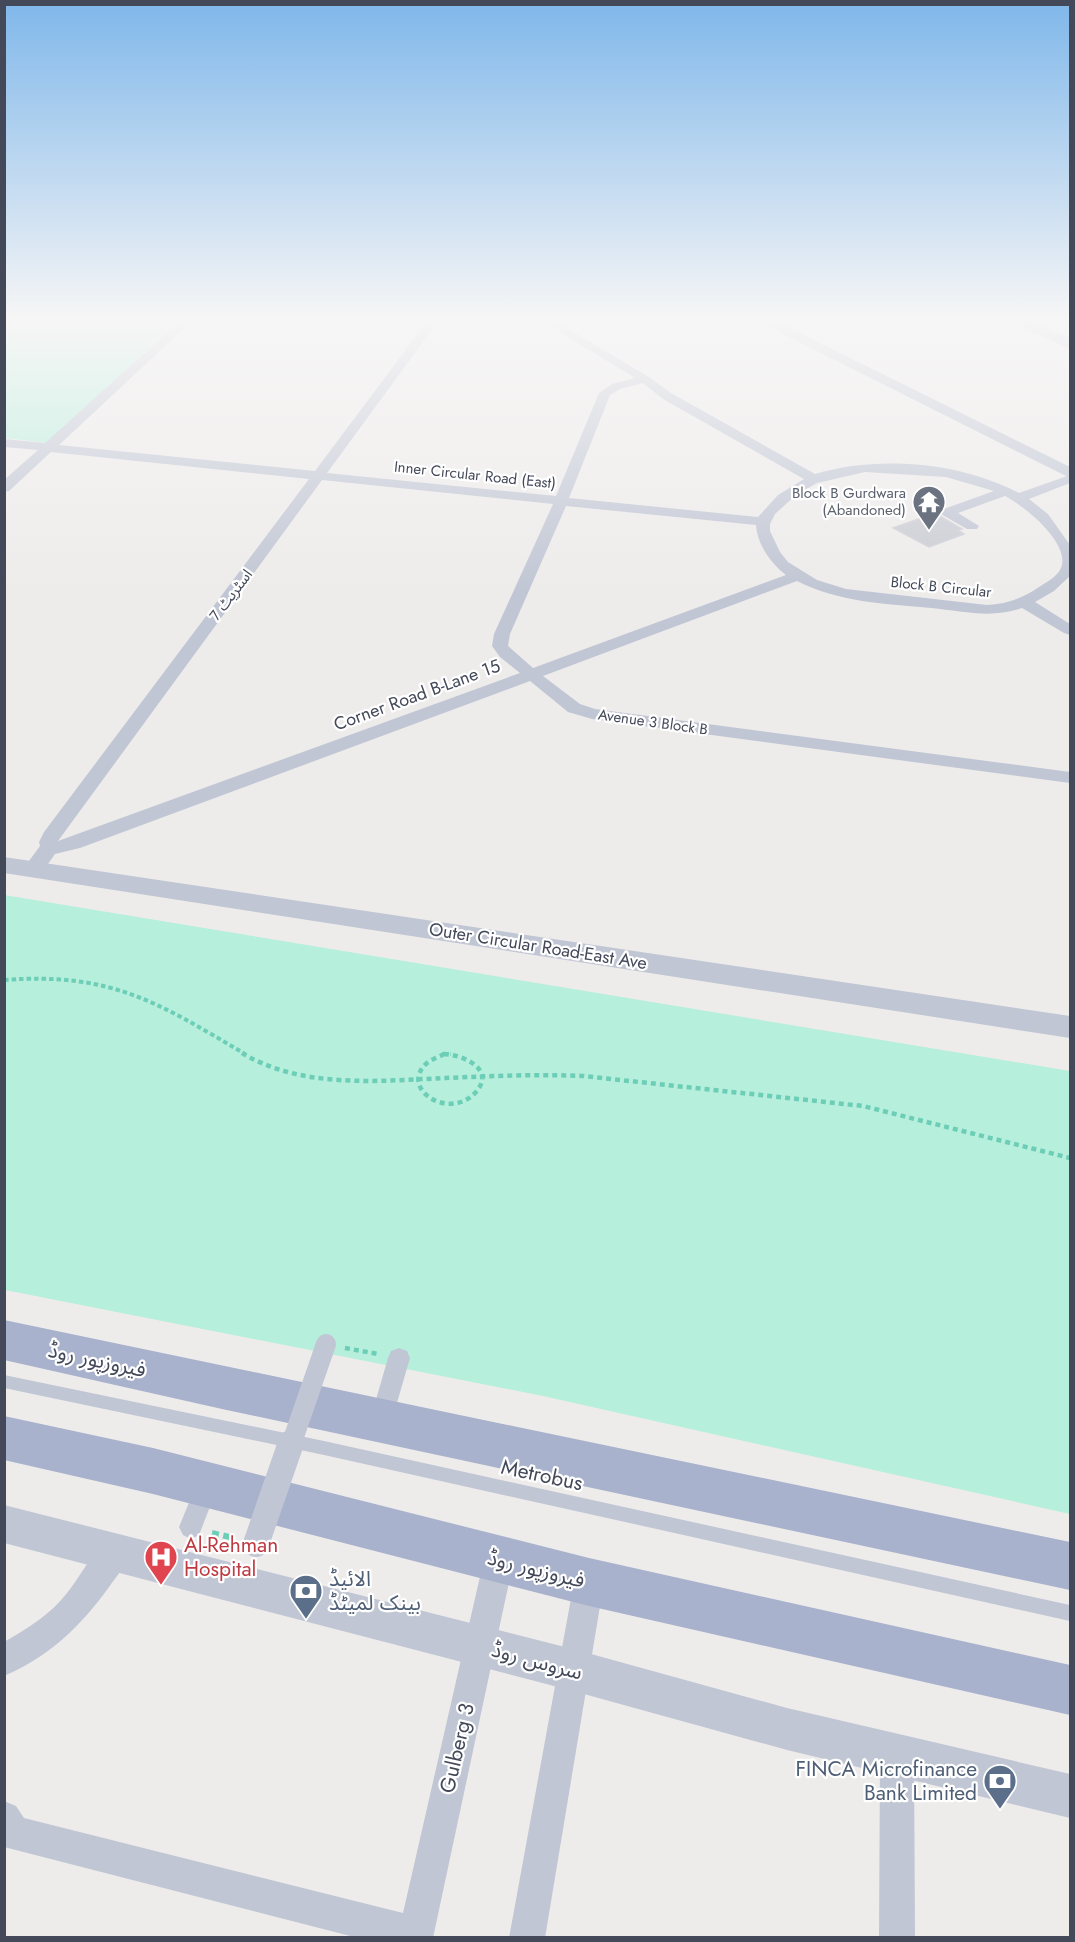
<svg xmlns="http://www.w3.org/2000/svg" width="1075" height="1942" font-family="Jost,'Noto Sans Arabic',sans-serif">
<rect width="100%" height="100%" fill="#eeeceb"/>
<path fill="#b6efdb" d="M5,320H179L48,443L5,438Z
M4,895L1070,1071V1514L543,1396L5,1290Z"/>
<path fill="#caccd4" stroke="#cfcfd7" stroke-width="1.5" d="M930,515L936,518L940,516L962,529L958,530L964,534L929,547L893,528Z"/>
<g fill="none" stroke-linecap="round" stroke-linejoin="round">
<path stroke="#6dceb7" stroke-width="4" stroke-dasharray="4.5 3" stroke-linecap="butt" d="M4,980C111,972 157,1002 245,1054
M443,1054H451"/>
<path stroke="#6dceb7" stroke-width="4.5" stroke-dasharray="5 4" stroke-linecap="butt" d="M242,1053C302,1089 378,1081 445,1078C491,1076 537,1074 583,1076L863,1106L1070,1158
M444,1054C463,1055 496,1069 476,1092C449,1122 398,1088 427,1063C432,1059 439,1057 444,1054Z
M345,1348L378,1354"/>
<path stroke="#6dceb7" stroke-width="6" stroke-dasharray="7 4.5" stroke-linecap="butt" d="M212,1533L234,1538"/>
<path fill="#c1c6d4" fill-rule="evenodd" d="M4,1375L324,1441L1070,1605V1621L324,1455L4,1388Z"/>
<path fill="#c1c6d4" fill-rule="evenodd" d="M399,1348L407,1351L410,1358L392,1420L389,1428L381,1431L373,1428L370,1420L388,1358L391,1351Z
M207,1475L215,1478L218,1486L199,1535L191,1539L183,1535L179,1527L199,1478Z"/>
<path fill="#c1c6d4" fill-rule="evenodd" d="M181,320H193L59,445L315,471L428,320H439L327,473L556,496L599,393L612,384L635,378L540,320H553L649,377L671,393L815,474C879,455 960,462 1019,493L1070,475V483L1029,499L1048,514L1070,545V576L1054,591L1035,602L1070,624V635L1064,633L1022,608C992,619 962,611 931,608C886,604 838,602 797,581L543,676L580,704L595,709L1070,772V783L592,719L568,712L530,681L80,848L55,854C47,865 41,878 26,874L23,869L40,846L39,842L44,832L309,479L51,452L9,491L4,492V480L38,450L4,447V439L45,443ZM643,383L663,399L804,479L778,495L758,517L569,498L610,395L620,389ZM865,472L946,477L994,491L941,510L939,513L967,529H977L979,526L958,513L1005,496C1024,506 1067,540 1062,565C1060,575 1047,582 1039,587C1023,598 1007,604 987,605L846,589L817,580L788,562L780,552L770,531V524L775,514L796,495L817,483ZM322,480L553,504L494,634L492,646L500,657L520,673L58,841ZM566,506L756,525C757,544 771,564 786,575L533,668L508,646L510,634Z
M116,1537L127,1541L131,1552C126,1565 117,1576 109,1587C81,1626 49,1657 4,1676V1642C27,1629 51,1614 67,1593C82,1575 94,1546 116,1537Z
M499,1544L510,1548L514,1559L433,1938H358L4,1847V1801L16,1806L24,1818L403,1913L484,1559L488,1548Z
M589,1567L600,1571L604,1582L545,1938H509L574,1582L578,1571Z
M897,1738L909,1743L914,1755L915,1938H879L880,1755L885,1743Z"/>
<path fill="#c1c6d4" fill-rule="evenodd" d="M755,320H774L1070,467V478Z
M4,857L1070,1016V1038L4,873Z
M4,1505L573,1649L787,1708L1070,1774V1818L787,1750L573,1691L4,1543Z"/>
<path fill="#bcc2d6" fill-rule="evenodd" d="M1007,320H1028L1070,338V349Z"/>
<path fill="#a9b2cc" fill-rule="evenodd" d="M4,1320L1070,1542V1590L222,1409L4,1360Z
M4,1416L153,1448L589,1558L1070,1665V1715L589,1606L153,1494L4,1460Z"/>
<path stroke="#c1c6d4" stroke-width="20" d="M291,1445L326,1344"/>
<path stroke="#c1c6d4" stroke-width="26" d="M256,1544L291,1443"/>
</g>
<linearGradient id="sky" x2="0" y2="1"><stop stop-color="#7fb7ea"/><stop offset="0.54" stop-color="#f7f6f6"/><stop offset="1" stop-color="#f7f6f6" stop-opacity="0"/></linearGradient>
<rect width="1075" height="592" fill="url(#sky)"/>
<defs>
<g id="temple-pin" transform="scale(1.725)"><path d="M0 17L-7.5 6A9.5 9.5 0 1 1 7.5 6Z" fill="#6b7280" stroke="#fff"/><path d="M0-6L5-2H3V0L6.5 2.5H4V6H1.5V3h-3V6H-4V2.5H-6.5L-3 0V-2H-5Z" fill="#fff"/></g>
<g id="hospital-pin" transform="scale(1.725)"><path d="M0 17L-7.5 6A9.5 9.5 0 1 1 7.5 6Z" fill="#e0444e" stroke="#fff"/><path d="M-5-5h3v3.5h4V-5h3V5h-3V1.5h-4V5h-3Z" fill="#fff"/></g>
<g id="bank-pin" transform="scale(1.725)"><path d="M0 17L-7.5 6A9.5 9.5 0 1 1 7.5 6Z" fill="#5c6f8a" stroke="#fff"/><path d="M-6-4H6V4H-6ZM0-2.3a2.3 2.3 0 1 0 0 4.6a2.3 2.3 0 1 0 0-4.6Z" fill="#fff"/></g>
</defs>
<g fill-rule="evenodd">
<use href="#temple-pin" x="929" y="502"/>
<use href="#hospital-pin" x="161" y="1557"/>
<use href="#bank-pin" x="306" y="1591"/>
<use href="#bank-pin" x="1000" y="1781"/>
</g>
<g text-anchor="middle" stroke-width="4.5" stroke-linejoin="round" paint-order="stroke">
<g font-size="15" fill="#434959" stroke="#fff">
<text transform="translate(475 475) rotate(6)" y="5">Inner Circular Road (East)</text>
<text transform="translate(941 587) rotate(6)" y="5">Block B Circular</text>
<text transform="translate(231 595) rotate(-53)" y="5">اسٹریٹ 7</text>
<text transform="translate(653 722) rotate(8)" y="5">Avenue 3 Block B</text>
</g>
<g font-size="15" fill="#5b616d" stroke="#fff" text-anchor="end">
<text x="906" y="498">Block B Gurdwara<tspan x="906" dy="17">(Abandoned)</tspan></text>
</g>
<g font-size="18" fill="#434959" stroke="#fff">
<text transform="translate(417 695) rotate(-20)" y="6">Corner Road B-Lane 15</text>
<text transform="translate(538 946) rotate(9)" y="6">Outer Circular Road-East Ave</text>
</g>
<g font-size="21" fill="#434959" stroke="#fff">
<text transform="translate(97 1360) rotate(12)" y="7">فیروزپور روڈ</text>
<text transform="translate(542 1475) rotate(12)" y="7">Metrobus</text>
<text transform="translate(536 1569) rotate(14)" y="7">فیروزپور روڈ</text>
<text transform="translate(537 1661) rotate(15)" y="7">سروس روڈ</text>
<text transform="translate(457 1748) rotate(-77)" y="7">Gulberg 3</text>
</g>
<g font-size="21" fill="#be3a42" stroke="#fff" text-anchor="start">
<text x="184" y="1552">Al-Rehman<tspan x="184" dy="24">Hospital</tspan></text>
</g>
<g font-size="21" fill="#4e5e75" stroke="#fff" text-anchor="start">
<text x="329" y="1586">الائیڈ<tspan x="329" dy="24">بینک لمیٹڈ</tspan></text>
<text x="977" y="1776" text-anchor="end">FINCA Microfinance<tspan x="977" dy="24">Bank Limited</tspan></text>
</g>
</g>
<rect width="1075" height="1942" fill="none" stroke="#434959" stroke-width="12"/>
</svg>
